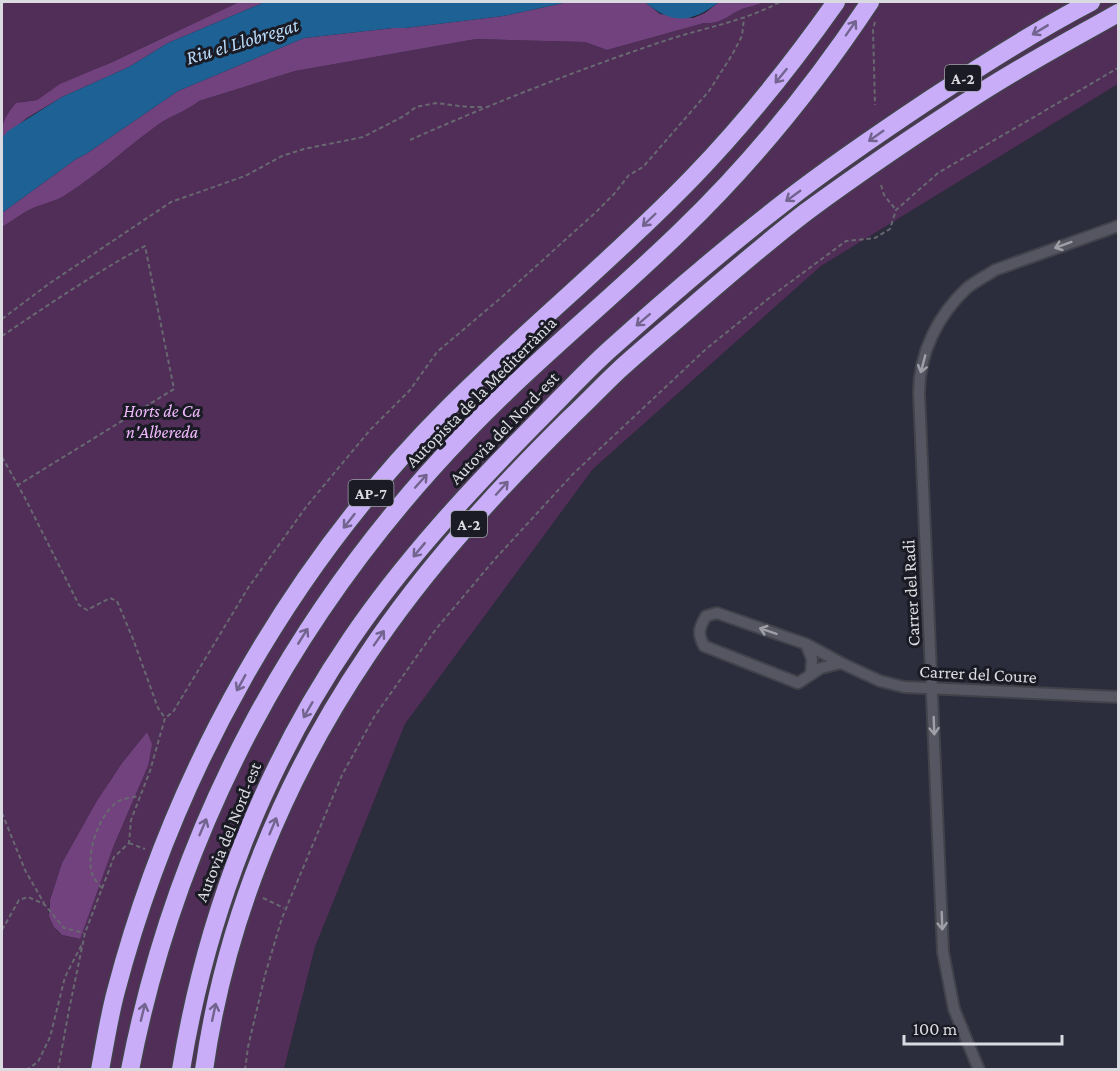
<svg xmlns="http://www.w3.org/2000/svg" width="1120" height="1071" font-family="'Crimson Pro',serif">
<rect width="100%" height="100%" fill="#24242e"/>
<path fill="#2c2d3c" d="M1118,84V1069L284,1070L315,947L405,724L593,469L821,266Z"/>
<path fill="#502e58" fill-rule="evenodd" d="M2,2H239L50,91L37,100L21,102L9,112L2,126Z
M764,2H1118V84L821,266L593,469L405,724L315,947L284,1069L2,1070V227C12,221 22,213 33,208C45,203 57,201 67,194C100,173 128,146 159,124C172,115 187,111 199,101L295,71L476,39L585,42L607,50L704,23C724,24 728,14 745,8C752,6 757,5 764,2ZM147,732L148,766L114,845L79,939L62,935L57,931L54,926L48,911L50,900L62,863L110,781L122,763Z"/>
<path fill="#71427d" d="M239,2H265L168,43L129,67L62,97L27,118L2,138C1,123 6,115 16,103L37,100L60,84L110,63Z
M568,2H645L660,14L693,18L705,13L719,2H764C757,5 752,6 745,8C728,14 724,24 704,23L607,50L585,42L476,39L295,71L199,101C187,111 172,115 159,124C128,146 100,173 67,194C57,201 45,203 33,208C22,213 12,221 2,227V213L76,159L86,154L178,91L304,38L393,28H405L503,16Z
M147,732L152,744L148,766L114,845L80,939L62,935L54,927L49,916L50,900L62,863L97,801L122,763Z"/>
<path fill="#1d6195" d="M265,2H568L503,16L405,28H393L304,38L178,91L86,154L76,159L2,213V138L8,131L62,97L129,67L168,43Z
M645,2H719C692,23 672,25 645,2Z"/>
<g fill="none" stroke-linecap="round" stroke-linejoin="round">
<g stroke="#42424b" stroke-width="14">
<path id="street" d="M806,644L812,659L811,674
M841,663L821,668L798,683L704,646C697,632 699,629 706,616L717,613L806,644L841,663L880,681L904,687L1118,697
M979,1070L954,1009L943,952L919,393C919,353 938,315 967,288C976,281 986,276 995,270L1118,226"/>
</g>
<g stroke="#42424b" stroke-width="21">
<path id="highway" d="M100,1070C105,1044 109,1017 116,991C173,774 288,568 447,409C527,329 615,258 693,177C746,122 793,63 836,2
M130,1070C177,827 295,609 466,432C534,361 610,300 680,232C752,163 815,85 870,2
M181,1070C206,916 263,768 351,639C404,561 470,490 536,423C560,399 583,374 608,351C666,299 725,248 786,201C832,165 881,132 929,100C982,65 1035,31 1091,2
M204,1070C225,921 284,778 368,654C426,567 497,490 571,417C587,402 602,386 618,371C643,348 669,327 694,305C731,273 768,241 806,212C863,170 921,131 980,93C1025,64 1072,39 1118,13"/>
</g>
<path stroke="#686871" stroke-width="2" stroke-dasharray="4.5 3" stroke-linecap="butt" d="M2,3L4,2
M875,22L873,29L875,105
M410,140C493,103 580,69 667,40C707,27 742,22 780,2
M881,185L884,195L896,210
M2,319L50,283L171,202L245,176L282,156L304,149L363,137L404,116L416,107L436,103L468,107H484
M2,336C48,305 95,273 145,246L174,389L18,485
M2,457L25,498L79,605L87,610L110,598L117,601L133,639L158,708L165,718
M2,813L25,870L44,903
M129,843L145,849
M102,888C99,885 95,880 93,876C84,856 100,809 121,800C127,798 134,797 140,796
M263,898L284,908
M2,930L19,900L28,897L44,904L64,928L84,933
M26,1070L38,1062L50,1037L65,977L82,944
M58,1070L69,1010L85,933L114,857L129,843L131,820L150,771L165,718L173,712L248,588L306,507L370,430L410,390L437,352L503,296L595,213L614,194L629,175L643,167L709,91L732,55L742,36L744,18
M245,1070L248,1047L265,975L282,918L342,775L374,717L436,629L495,559L573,474L706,349L773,295L846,241L875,238L890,229L896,210L938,173L1118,68"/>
<use href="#street" stroke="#555661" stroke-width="10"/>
<use href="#highway" stroke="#c9adf8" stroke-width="18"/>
</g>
<defs><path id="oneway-shaft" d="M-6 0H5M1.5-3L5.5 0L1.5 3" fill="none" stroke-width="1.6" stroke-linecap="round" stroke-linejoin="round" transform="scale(1.5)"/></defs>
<g stroke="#72648e">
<use href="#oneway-shaft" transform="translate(851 28) rotate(-55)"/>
<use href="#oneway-shaft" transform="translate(1040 30) rotate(149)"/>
<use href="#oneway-shaft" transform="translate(781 76) rotate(129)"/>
<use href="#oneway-shaft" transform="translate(876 136) rotate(145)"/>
<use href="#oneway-shaft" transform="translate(793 196) rotate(144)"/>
<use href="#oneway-shaft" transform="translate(649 220) rotate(136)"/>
<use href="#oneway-shaft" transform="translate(643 320) rotate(139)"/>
<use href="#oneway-shaft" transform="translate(421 481) rotate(-48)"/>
<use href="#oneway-shaft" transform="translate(502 488) rotate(-48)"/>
<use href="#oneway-shaft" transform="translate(349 521) rotate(128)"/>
<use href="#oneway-shaft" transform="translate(419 550) rotate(130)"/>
<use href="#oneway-shaft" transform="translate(303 636) rotate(-58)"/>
<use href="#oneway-shaft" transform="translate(379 638) rotate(-55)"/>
<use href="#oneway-shaft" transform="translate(241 683) rotate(119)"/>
<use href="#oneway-shaft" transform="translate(308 710) rotate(120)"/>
<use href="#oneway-shaft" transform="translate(273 826) rotate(-67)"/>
<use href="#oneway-shaft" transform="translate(203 827) rotate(-67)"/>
<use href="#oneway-shaft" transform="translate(143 1012) rotate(-76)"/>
<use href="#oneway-shaft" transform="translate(214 1012) rotate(-78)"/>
</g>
<g stroke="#9e9fa7">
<use href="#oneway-shaft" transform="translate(1063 245) rotate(160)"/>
<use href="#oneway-shaft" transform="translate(923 364) rotate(105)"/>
<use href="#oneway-shaft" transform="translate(768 631) rotate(-161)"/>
<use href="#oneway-shaft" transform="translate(934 726) rotate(88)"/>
<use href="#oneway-shaft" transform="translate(942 921) rotate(88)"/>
</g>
<g text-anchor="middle" stroke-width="6" stroke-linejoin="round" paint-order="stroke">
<g fill="#1a1b24" stroke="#a0a1a8" stroke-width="1.5">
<rect x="945" y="65" width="36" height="26" rx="4.5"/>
<rect x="348.5" y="480" width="45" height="26" rx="4.5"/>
<rect x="451" y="511" width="36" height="26" rx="4.5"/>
</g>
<g font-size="16" font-weight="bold" fill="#dadae1">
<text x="963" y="84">A-2</text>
<text x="371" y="499">AP-7</text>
<text x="469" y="530">A-2</text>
</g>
<g font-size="18" fill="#dadae1" stroke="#1a1b24">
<text transform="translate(481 392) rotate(-45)" y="6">Autopista de la Mediterrània</text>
<text transform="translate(504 428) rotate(-46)" y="6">Autovia del Nord-est</text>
<text transform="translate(911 593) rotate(-93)" y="6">Carrer del Radi</text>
<text transform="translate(978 674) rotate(3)" y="6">Carrer del Coure</text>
<text transform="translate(228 832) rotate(-68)" y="6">Autovia del Nord-est</text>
</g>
<g font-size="18" font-style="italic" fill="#f0b9fd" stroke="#1a1b24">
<text x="162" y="417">Horts de Ca<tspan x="162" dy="21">n'Albereda</tspan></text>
</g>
<g font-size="20" font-style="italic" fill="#b9daf8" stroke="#1a1b24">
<text transform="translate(242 41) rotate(-17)" y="7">Riu el Llobregat</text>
</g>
</g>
<rect width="1120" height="1071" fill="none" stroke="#dadae1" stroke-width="6"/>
<path d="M904 1035v9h158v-9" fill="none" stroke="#dadae1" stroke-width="3"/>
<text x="913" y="1035" font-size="18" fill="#dadae1" stroke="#1a1b24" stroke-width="4.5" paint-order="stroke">100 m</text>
</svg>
